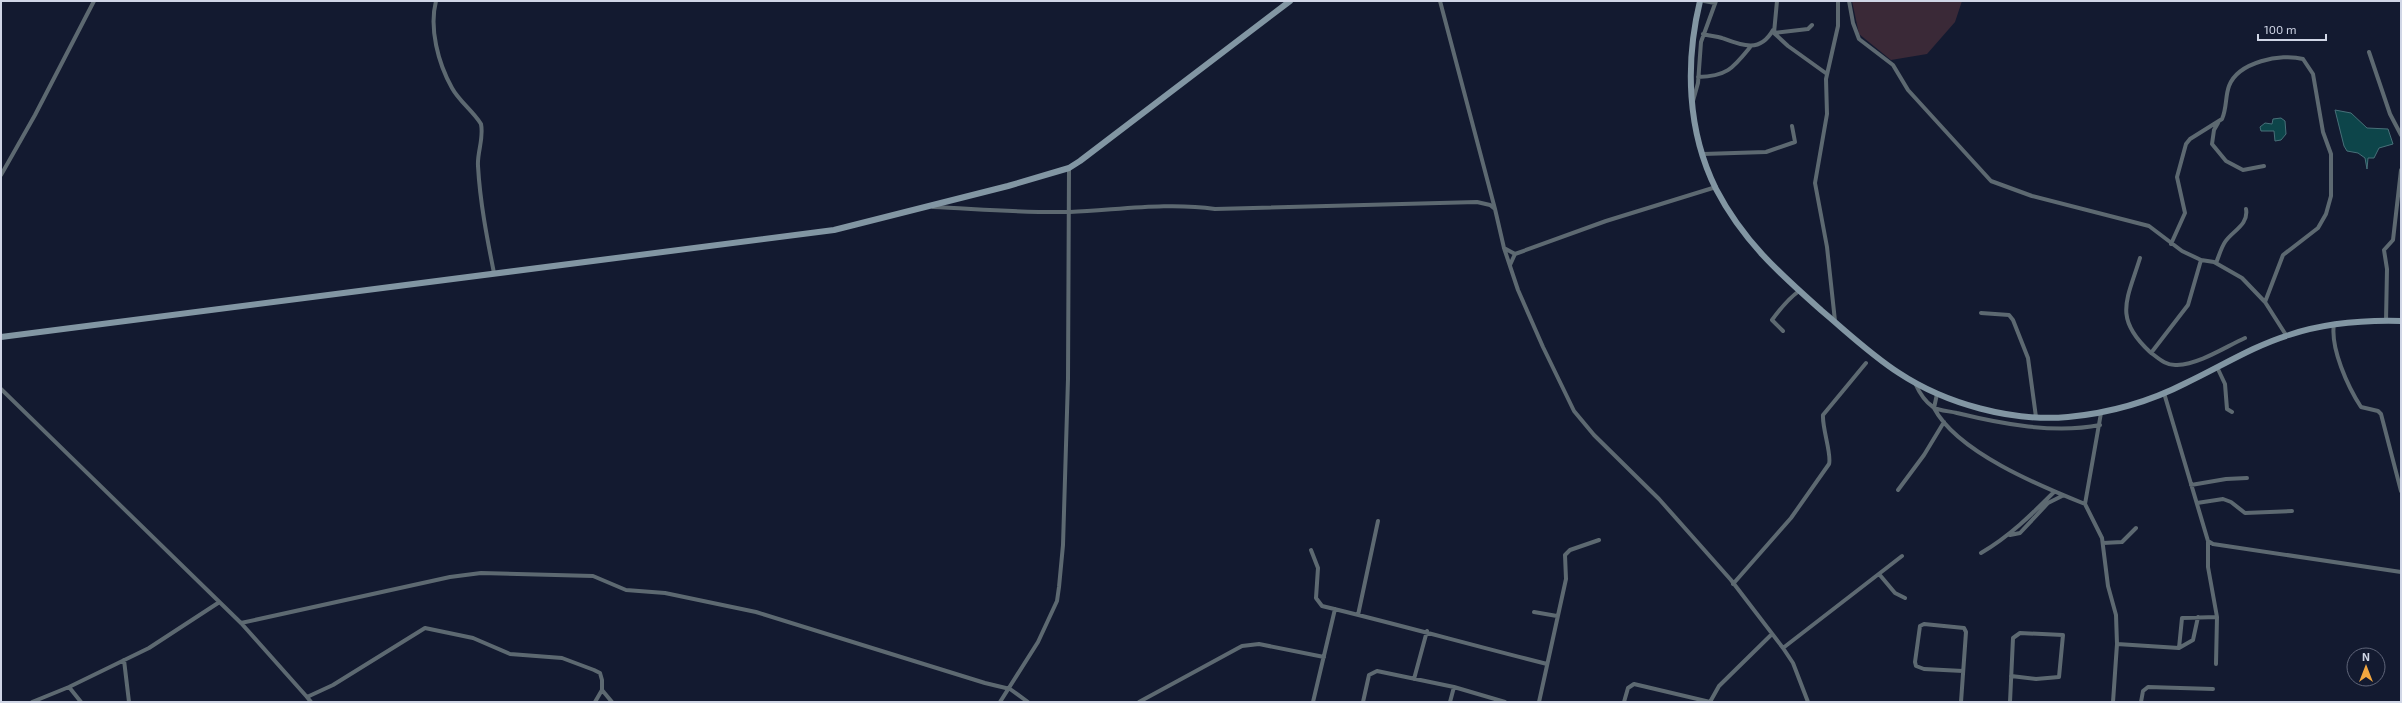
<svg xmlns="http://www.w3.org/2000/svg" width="2402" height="703" font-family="'Exo 2',sans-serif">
<rect width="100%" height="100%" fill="#131a30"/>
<path fill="#3a2937" d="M1852,1H1962L1955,22L1927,54L1891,60L1859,34Z"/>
<path fill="#0d454a" stroke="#487079" d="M2335,110L2351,113L2367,128L2388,129L2393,144L2379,148L2374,158H2368L2367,169L2365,158L2358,153L2347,151L2344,146Z
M2281,118L2285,121L2286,134L2281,140L2275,141L2274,131H2261L2260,127L2265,123L2272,124L2273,119Z"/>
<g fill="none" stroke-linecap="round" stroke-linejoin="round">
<path stroke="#5d6971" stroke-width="4" d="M436,1C429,28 438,63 452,88C459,101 473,111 481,124C484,139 477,152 478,166C480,202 487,238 494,273
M1440,1L1495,209
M1704,1L1715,3
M1777,1L1774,33L1788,46L1827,74
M1849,1L1853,23L1859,39L1893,65L1908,90L1991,181L2032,196L2149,226L2182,251L2201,260L2214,262L2242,278L2265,302L2286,335
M1774,33L1808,29L1812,25
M1703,34C1709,36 1716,36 1722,38C1743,46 1760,53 1773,30
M2369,52L2390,114L2401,135
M1698,77C1728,76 1733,68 1751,46
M1693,101L1698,83L1701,42L1716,1
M2218,123L2214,130L2212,144L2226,161L2243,170L2264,166
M1703,154L1766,152L1795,142L1792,126
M1,175L35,115L94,1
M933,207C978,209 1024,213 1070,212C1118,210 1168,202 1215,209L1477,202L1490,205L1495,209L1504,248L1518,290L1543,347L1574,411L1594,435L1659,499L1731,580L1783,648L1793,663L1808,702
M2171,244L2185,213L2177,177L2186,144L2190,139L2222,119C2227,108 2225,97 2229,86C2238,62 2281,53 2303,59L2313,74L2323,132L2331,154V196L2326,214L2318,228L2283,255L2265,302
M1504,248L1515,254
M2140,258C2127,300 2113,318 2150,352C2158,358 2166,366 2177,365C2200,364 2225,347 2245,338
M2216,263C2219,256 2221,248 2225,242C2232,231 2249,225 2246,209
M1510,265L1515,254L1606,221L1716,187
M1981,313L2009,315L2013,320L2028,358L2036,417
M1835,321L1827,247L1815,183L1827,114L1826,79L1838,26V1
M2386,321L2387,269L2384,250L2393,240L2401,170
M2334,324C2330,348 2348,387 2361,407L2378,411L2381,414L2401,491
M1783,331L1772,320C1780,309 1788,299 1799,291
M2151,353L2188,305L2201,260
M2217,367L2225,384L2227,409L2232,412
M1915,383C1919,392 1924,401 1933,407C1939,411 1950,411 1957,413C2002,424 2054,434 2100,425
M1,389L241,623L307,697
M2164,393L2208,541V567L2217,617L2216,664
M1937,394L1934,408C1957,452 2040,486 2085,504
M2101,413L2085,504L2102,538L2108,586L2116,615L2117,644L2113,702
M2191,485L2226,479L2247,478
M1898,490L1924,455L1944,422
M2197,503L2223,499L2231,502L2245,513L2292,511
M2010,535L2020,533L2048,503L2062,496
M2208,541L2213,544L2401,572
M2103,543L2122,542L2136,528
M1311,550L1318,568L1316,598L1322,606C1397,624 1471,645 1547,664
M1981,553C2010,536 2031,515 2054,492
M1879,574L1895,593L1905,598
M1733,584L1791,518L1829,464C1832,455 1822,428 1823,415L1866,363
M1534,612L1557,616
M1358,615L1378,521
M241,623L450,577L481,573L593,576L626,590L665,593L756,612L985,683L1010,689L1028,702
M2117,644L2179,648L2193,640L2198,617
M1783,648L1902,556
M2179,648L2182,618L2217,617
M124,660L129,702
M1414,679L1427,631
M69,687L81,702
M602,690L612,702
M32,702L69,687L149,648L218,603
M311,702L307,697L333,685L425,628L473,638L510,654L562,658L594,670L600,673L602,680V690L595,702
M1000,702L1038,642L1057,601L1059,587L1063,545L1068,379L1069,168
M1139,702L1242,646L1259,644L1324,657
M1313,702L1335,609
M1363,702L1369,675L1377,671L1454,687L1505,702
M1450,702L1454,687
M1539,702L1566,579L1565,555L1570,550L1599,540
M1624,702L1628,688L1634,684L1710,702
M1710,702L1719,686L1772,634
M1961,702L1966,632L1964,628L1924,624L1920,626L1915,662L1916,666L1924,669L1963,671
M2010,702L2013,638L2020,633L2063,635L2059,677L2036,679L2011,676
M2141,702L2143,691L2148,687L2213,689"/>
<path stroke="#8296a3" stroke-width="6" d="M1700,1C1685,63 1687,131 1716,189C1743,241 1779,273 1822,311C1847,332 1871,355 1899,373C1946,404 2012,422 2068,417C2110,413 2149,402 2186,383C2220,367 2253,346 2289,335C2325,323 2363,320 2401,321
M1,337L834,230L1008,186L1069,168L1080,161L1290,1"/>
</g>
<rect width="2402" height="703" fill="none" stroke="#d0d6e6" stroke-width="4"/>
<g transform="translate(2366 667)"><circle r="19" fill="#131a30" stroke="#5f6579"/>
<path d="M0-3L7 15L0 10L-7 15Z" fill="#f1a640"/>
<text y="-6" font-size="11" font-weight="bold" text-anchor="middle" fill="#d0d6e6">N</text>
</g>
<path d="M2258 34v6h68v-6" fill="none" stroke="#d0d6e6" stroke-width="2"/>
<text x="2264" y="34" font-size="12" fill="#d0d6e6" stroke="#131a30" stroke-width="3" paint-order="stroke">100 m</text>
</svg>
